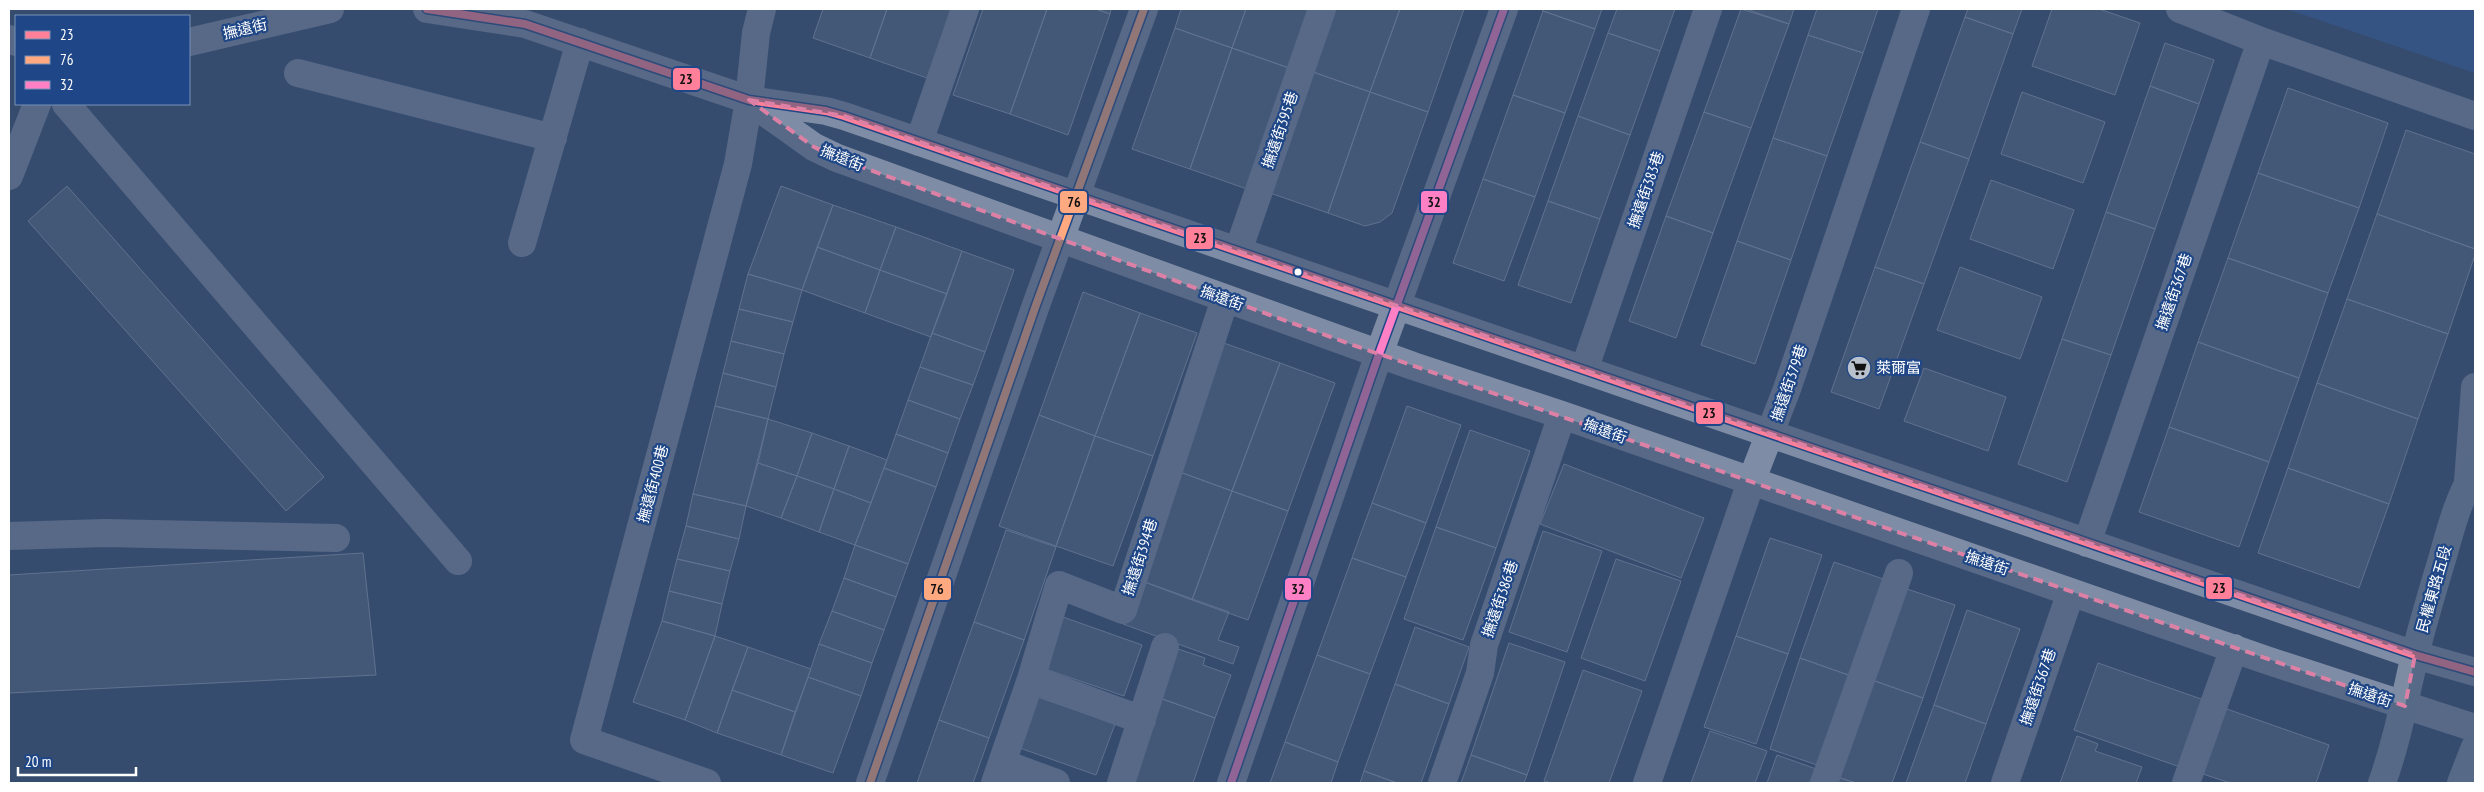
<svg xmlns="http://www.w3.org/2000/svg" width="2484" height="792" font-family="'PT Sans Narrow','Noto Sans TC',sans-serif">
<rect width="100%" height="100%" fill="#374d6f"/>
<path fill="#335d9e" d="M2287,9H2475V73Z"/>
<path fill="#526480" stroke="#919eb3" d="M823,9H887L870,58L813,38Z
M887,9H952L927,78L870,58Z
M983,9H1047L1010,114L953,95Z
M1047,9H1096L1110,14L1068,135L1010,114Z
M1096,9H1111L1110,14Z
M1181,9H1246L1232,48L1175,28Z
M1246,9H1310L1289,68L1232,48Z
M1335,9H1400L1370,92L1313,72Z
M1400,9H1464L1428,112L1370,92Z
M1543,9H1602L1595,29L1543,11Z
M1617,9H1675L1660,51L1608,33Z
M1741,9L1789,24L1751,128L1704,112Z
M1746,9H1794L1789,24Z
M1817,9H1878L1863,53L1808,35Z
M1968,9H2022L2013,34L1965,17Z
M2052,9H2099L2140,23L2115,95L2032,66Z
M1543,11L1595,29L1565,113L1513,95Z
M1965,17L2013,34L1969,159L1920,142Z
M1175,28L1232,48L1190,169L1132,149Z
M1608,33L1660,51L1630,135L1578,116Z
M1808,35L1863,53L1827,156L1773,138Z
M2165,43L2214,60L2199,104L2150,86Z
M1232,48L1289,68L1247,189L1190,169Z
M1313,72L1370,92L1328,213L1270,193Z
M2150,86L2199,104L2155,229L2106,212Z
M2288,88L2388,123L2359,208L2258,173Z
M1370,92L1428,112L1392,213L1380,222L1365,226L1328,213Z
M2022,92L2105,122L2083,183L2001,154Z
M1513,95L1565,113L1535,197L1483,179Z
M1704,112L1751,128L1713,233L1666,216Z
M1578,116L1630,135L1600,219L1548,201Z
M2406,130L2475,154V249L2377,214Z
M1773,138L1827,156L1791,260L1737,241Z
M1920,142L1969,159L1924,284L1875,267Z
M2258,173L2359,208L2328,293L2228,258Z
M1483,179L1535,197L1504,281L1453,263Z
M1991,180L2074,210L2053,269L1970,239Z
M67,186L324,477L286,511L28,221Z
M781,186L833,205L802,290L748,274Z
M1548,201L1600,219L1571,303L1518,285Z
M833,205L896,227L880,270L817,247Z
M2106,212L2155,229L2111,355L2062,339Z
M2377,214L2475,249V255L2448,334L2347,299Z
M1666,216L1713,233L1676,338L1629,321Z
M896,227L962,251L947,294L880,270Z
M1737,241L1791,260L1755,364L1701,345Z
M817,247L880,270L865,313L802,290Z
M962,251L1014,270L985,352L932,333Z
M2228,258L2328,293L2299,378L2198,342Z
M1875,267L1924,284L1879,409L1831,392Z
M1960,267L2042,297L2020,359L1937,330Z
M880,270L947,294L931,337L865,313Z
M748,274L802,290L793,322L739,309Z
M1083,292L1140,313L1095,436L1039,415Z
M2347,299L2448,334L2418,419L2317,383Z
M739,309L793,322L784,354L731,341Z
M1140,313L1197,333L1153,456L1095,436Z
M932,333L985,352L973,385L920,367Z
M2062,339L2111,355L2067,482L2018,464Z
M731,341L784,354L776,387L723,373Z
M1221,342L1280,363L1232,491L1177,471Z
M2198,342L2299,378L2269,462L2169,427Z
M1280,363L1335,383L1288,511L1232,491Z
M920,367L973,385L960,419L908,400Z
M1924,368L2006,397L1988,451L1904,421Z
M723,373L776,387L768,419L715,406Z
M2317,383L2418,419L2389,504L2288,468Z
M908,400L960,419L948,453L896,434Z
M715,406L768,419L746,506L693,494Z
M1407,406L1461,425L1426,523L1372,503Z
M1039,415L1095,436L1056,546L999,526Z
M768,419L812,433L797,476L758,463Z
M2169,427L2269,462L2239,547L2139,512Z
M1470,430L1530,451L1496,548L1436,527Z
M812,433L849,446L834,489L797,476Z
M896,434L948,453L936,487L884,468Z
M1095,436L1153,456L1113,566L1056,546Z
M849,446L887,460L871,503L834,489Z
M758,463L797,476L781,518L746,506Z
M1564,464L1704,518L1681,578L1540,524Z
M884,468L936,487L908,564L855,545Z
M2288,468L2389,504L2359,588L2258,553Z
M1177,471L1232,491L1192,600L1139,580Z
M797,476L834,489L819,532L781,518Z
M834,489L871,503L855,545L819,532Z
M1232,491L1288,511L1248,620L1192,600Z
M693,494L746,506L739,539L686,526Z
M1372,503L1426,523L1406,577L1352,558Z
M686,526L739,539L730,571L677,559Z
M1436,527L1496,548L1463,640L1404,619Z
M1006,530L1056,547L1024,640L974,622Z
M1543,531L1602,551L1567,652L1509,632Z
M1770,538L1822,555L1788,654L1736,636Z
M855,545L908,564L896,597L844,578Z
M363,553L376,675L9,693V575Z
M1352,558L1406,577L1370,674L1317,655Z
M677,559L730,571L722,604L669,591Z
M1616,559L1681,581L1645,681L1581,658Z
M1834,562L1886,580L1854,677L1800,658Z
M844,578L896,597L884,630L832,611Z
M1139,580L1229,612L1218,640L1239,647L1233,664L1123,624Z
M1904,588L1955,605L1923,698L1872,680Z
M669,591L722,604L715,636L662,621Z
M1967,610L2020,629L1986,724L1934,705Z
M832,611L884,630L872,663L819,644Z
M1063,617L1142,645L1124,696L1045,669Z
M662,621L715,636L685,720L633,702Z
M974,622L1024,640L989,738L939,720Z
M1415,627L1469,647L1449,704L1395,684Z
M715,636L748,647L717,733L685,720Z
M1736,636L1788,654L1756,744L1704,727Z
M1509,643L1565,662L1527,775L1471,755Z
M819,644L872,663L861,696L808,677Z
M748,647L811,669L795,712L732,690Z
M1175,648L1205,658L1203,665L1231,675L1215,718L1157,697Z
M1317,655L1370,674L1338,762L1285,742Z
M1800,658L1854,677L1823,767L1770,749Z
M2098,663L2204,700L2180,767L2074,730Z
M1583,670L1642,691L1609,783H1551L1544,781Z
M808,677L861,696L833,773L781,755Z
M1872,680L1923,698L1892,783H1856L1837,777Z
M1395,684L1449,704L1421,783H1397L1364,771Z
M732,690L795,712L781,755L717,733Z
M1035,696L1115,724L1096,775L1017,747Z
M1157,697L1215,718L1193,783H1128Z
M1934,705L1986,724L1965,783H1906Z
M2224,708L2329,745L2316,783H2230L2200,773Z
M939,720L989,738L973,783H917Z
M1710,731L1767,751L1755,783H1691Z
M2077,736L2098,744L2095,751L2142,767L2136,783H2060Z
M1285,742L1338,762L1331,783H1270Z
M1471,755L1527,775L1524,783H1461Z
M1777,755L1819,770L1815,783H1767Z
M1364,771L1397,783H1360Z
M1837,777L1856,783H1835Z"/>
<g fill="none" stroke-linecap="round" stroke-linejoin="round">
<path stroke="#7e8da5" stroke-width="28" d="M427,9L525,24L749,100L826,111L844,116L2415,655L2475,672
M2180,9L2261,41L2475,116
M9,39L16,42
M189,42L330,9
M298,73L553,138
M752,103L814,147L837,158L1413,366L1562,415L2266,660L2475,728
M66,104L458,561
M919,142L965,9
M9,176L37,104
M522,243L580,42
M1238,251L1322,9
M1584,370L1708,9
M2468,482L2475,387
M9,536L105,533L336,538
M2087,543L2261,41
M1031,679L1142,720
M1002,763L1056,783
M707,783L584,740L738,164L749,100L756,33L762,9
M870,783L1036,305L1144,9
M995,783L1031,679L1059,585L1123,610L1225,299
M1121,783L1165,647
M1231,783L1379,354L1504,9
M1442,783L1480,673L1484,645L1562,415
M1647,783L1751,482L1787,389L1916,9
M1824,783L1899,573
M2005,783L2071,592
M2186,783L2234,648"/>
<path stroke="#7d8ca2" stroke-width="28" d="M2382,783C2397,741 2405,698 2415,655C2423,622 2433,589 2443,556C2451,527 2459,497 2475,471
M2461,783L2475,747"/>
<g stroke="#1f4787" stroke-width="11">
<path id="bus-1" d="M427,9L525,24L749,100L826,111L844,116L2415,655L2475,672"/>
</g>
<g stroke="#1f4787" stroke-width="11">
<path id="bus-2" d="M870,783L1036,305L1144,9"/>
</g>
<g stroke="#1f4787" stroke-width="11">
<path id="bus-3" d="M1231,783L1379,354L1504,9"/>
</g>
<use href="#bus-1" stroke="#ff8098" stroke-width="8"/>
<use href="#bus-2" stroke="#ffa980" stroke-width="8"/>
<use href="#bus-3" stroke="#ff80c5" stroke-width="8"/>
</g>
<path d="M0 0H2484V792H0ZM749,100L844,116L2415,655L2405,706L1350,344L837,158L814,147Z" fill="#374d6f" fill-opacity=".55" fill-rule="evenodd"/>
<path fill="none" stroke="#dd80a5" stroke-width="4" stroke-dasharray="10 6" stroke-linejoin="round" d="M749,100L844,116L2415,655L2405,706L1350,344L837,158L814,147Z"/>
<defs>
<g id="supermarket-disc" transform="scale(1.25)"><circle r="9.5" fill="#b9c1cd" stroke="#1f4787"/><path d="M-6-5.5h2.5l.6 2H6L4.5 2H-2.5L-4.4-4H-6ZM-1.5 3.2a1.3 1.3 0 1 0 .1 0ZM3 3.2a1.3 1.3 0 1 0 .1 0Z" fill="#111"/></g>
</defs>
<g fill-rule="evenodd">
<use href="#supermarket-disc" x="1859" y="368"/>
</g>
<circle fill="#fff" stroke="#1f4787" stroke-width="2" cx="1298" cy="272" r="4.5"/>
<g text-anchor="middle" stroke-width="4.5" stroke-linejoin="round" paint-order="stroke">
<g font-size="15" fill="#fff" stroke="#1f4787">
<text transform="translate(245 29) rotate(-13)" y="5">撫遠街</text>
<text transform="translate(1280 130) rotate(-71)" y="5">撫遠街395巷</text>
<text transform="translate(842 158) rotate(22)" y="5">撫遠街</text>
<text transform="translate(1646 190) rotate(-71)" y="5">撫遠街383巷</text>
<text transform="translate(2174 292) rotate(-71)" y="5">撫遠街367巷</text>
<text transform="translate(1222 298) rotate(20)" y="5">撫遠街</text>
<text transform="translate(1789 383) rotate(-71)" y="5">撫遠街379巷</text>
<text transform="translate(1605 431) rotate(20)" y="5">撫遠街</text>
<text transform="translate(653 484) rotate(-75)" y="5">撫遠街400巷</text>
<text transform="translate(1140 557) rotate(-72)" y="5">撫遠街394巷</text>
<text transform="translate(1987 563) rotate(19)" y="5">撫遠街</text>
<text transform="translate(2434 589) rotate(-74)" y="5">民權東路五段</text>
<text transform="translate(1500 599) rotate(-71)" y="5">撫遠街386巷</text>
<text transform="translate(2038 687) rotate(-71)" y="5">撫遠街367巷</text>
<text transform="translate(2370 695) rotate(19)" y="5">撫遠街</text>
</g>
<g font-size="15" fill="#fff" stroke="#1f4787" text-anchor="start">
<text x="1876" y="373">萊爾富</text>
</g>
</g>
<g stroke="#1f4787" stroke-width="2">
<rect x="672" y="67" width="29" height="24" rx="5" fill="#ff8098"/>
<rect x="1059" y="190" width="29" height="24" rx="5" fill="#ffa980"/>
<rect x="1420" y="190" width="28" height="24" rx="5" fill="#ff80c5"/>
<rect x="1185" y="226" width="29" height="24" rx="5" fill="#ff8098"/>
<rect x="1695" y="401" width="29" height="24" rx="5" fill="#ff8098"/>
<rect x="2205" y="576" width="28" height="24" rx="5" fill="#ff8098"/>
<rect x="1284" y="577" width="28" height="24" rx="5" fill="#ff80c5"/>
<rect x="923" y="577" width="29" height="24" rx="5" fill="#ffa980"/>
</g>
<g font-size="14" text-anchor="middle" font-weight="bold" fill="#111">
<text x="686" y="84">23</text>
<text x="1074" y="207">76</text>
<text x="1434" y="207">32</text>
<text x="1200" y="243">23</text>
<text x="1709" y="418">23</text>
<text x="2219" y="593">23</text>
<text x="1298" y="594">32</text>
<text x="937" y="594">76</text>
</g>
<rect width="2484" height="792" fill="none" stroke="#ffffff" stroke-width="20"/>
<rect x="15" y="15" width="175" height="90" fill="#1f4787" stroke="#7991b7"/>
<rect x="25" y="31" width="25" height="8" fill="#ff8098" stroke="#7991b7"/>
<text x="60" y="40" font-size="15" fill="#ffffff">23</text>
<rect x="25" y="56" width="25" height="8" fill="#ffa980" stroke="#7991b7"/>
<text x="60" y="65" font-size="15" fill="#ffffff">76</text>
<rect x="25" y="81" width="25" height="8" fill="#ff80c5" stroke="#7991b7"/>
<text x="60" y="90" font-size="15" fill="#ffffff">32</text>
<path d="M18 767v8h118v-8" fill="none" stroke="#ffffff" stroke-width="2.5"/>
<text x="25" y="767" font-size="15" fill="#ffffff" stroke="#1f4787" stroke-width="4" paint-order="stroke">20 m</text>
</svg>
